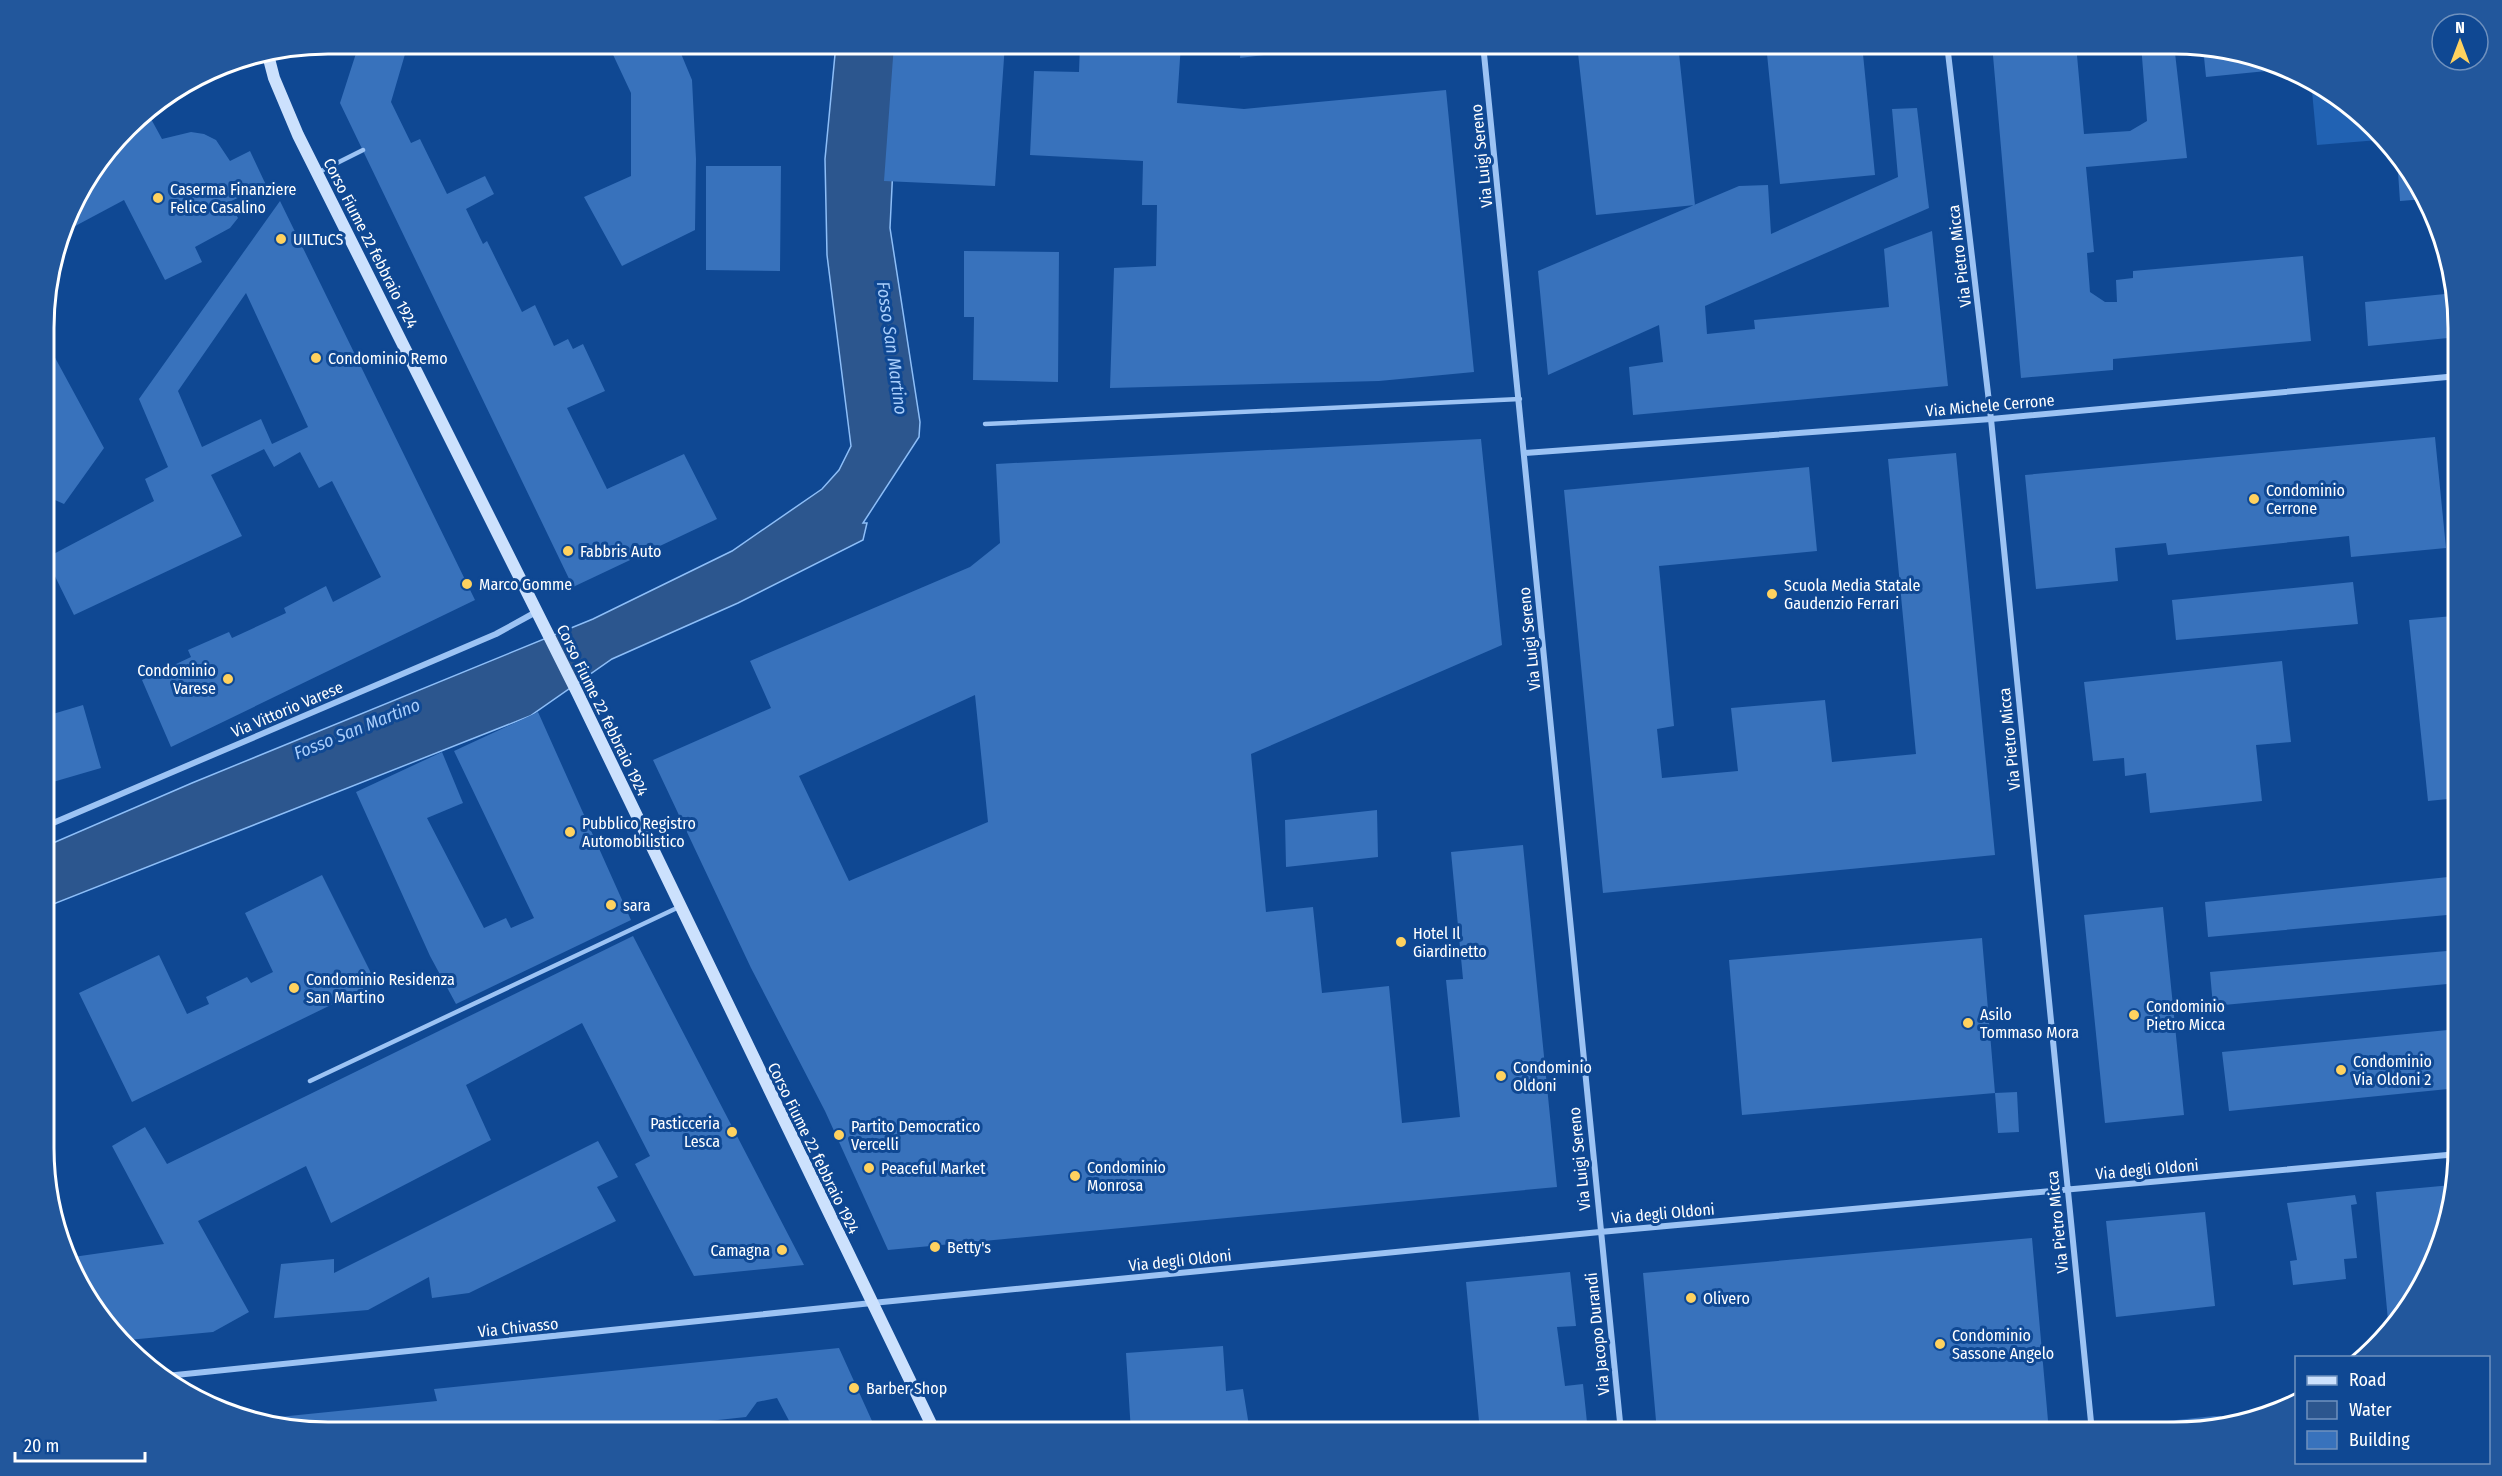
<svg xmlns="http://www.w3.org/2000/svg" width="2502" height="1476" font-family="'Fira Sans Condensed',sans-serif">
<rect width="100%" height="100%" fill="#0f4893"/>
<path fill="#2162b3" d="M2311,80L2317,82L2379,140L2317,145Z"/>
<path fill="#2c568e" stroke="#8dbef8" stroke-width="1.5" d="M836,44H899L890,228L920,422L919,437L863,523H867L863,540L738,603L612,659L530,716L46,907V846L192,783L593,619L732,551L822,489L839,470L851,446L827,255L825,159Z"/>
<path fill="#3872bc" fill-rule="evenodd" d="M359,44H408L391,102L411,143L420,139L447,194L485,176L494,194L466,209L483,244L487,241L522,312L535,305L554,346L568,339L573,349L583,344L605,391L567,408L607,489L684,454L717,519L573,587L340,103Z
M608,44H677L692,80L696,159L695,230L622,266L584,197L631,176V93Z
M894,44H1005L995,186L884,181Z
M1080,44H1181L1177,103L1244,109L1446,90L1474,372L1379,381L1110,388L1114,268L1156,266L1157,205H1142L1143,161L1030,155L1034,71L1079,72Z
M1241,44H1342V45L1240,58Z
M1577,44H1678L1695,205L1596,215Z
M1766,44H1862L1875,175L1780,184Z
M1992,44H2076L2084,134L2130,131L2147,121L2141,44H2174L2187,158L2086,167L2094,252L2087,253L2090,292L2105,302H2117L2116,280L2133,278V271L2303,256L2311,341L2113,359V370L2021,378Z
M2203,47L2248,53L2287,69L2206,77Z
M1917,108L1929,208L1705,306L1707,334L1755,329L1754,320L1889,307L1884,249L1932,231L1948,386L1633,415L1629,367L1663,362L1659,325L1548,375L1538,271L1739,186L1768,185L1771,234L1898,177L1892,109Z
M150,117L162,139L191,132L204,134L216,140L230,161L250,151L266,185L229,202L238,218L230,228L195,247L202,262L165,280L124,200L64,232L73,202L129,128Z
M2397,157L2411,170L2425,199L2400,201Z
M706,166H781L780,271L706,270Z
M280,201L475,600L171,747L142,680L191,657L188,650L229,632L232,638L286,613L284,608L326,586L333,602L381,577L332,481L319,488L300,452L274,467L264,449L211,475L242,536L74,615L46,558L154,501L145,479L168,467L139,399ZM246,293L308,427L272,444L261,419L202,447L178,391Z
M964,251L1059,252L1058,382L973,380L974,317H964Z
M2455,293L2458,337L2368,346L2365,302Z
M46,341L104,448L64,504L46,496Z
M2435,437L2446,548L2351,557L2349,536L2168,555L2166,543L2115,548L2118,581L2036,589L2025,475Z
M1481,439L1502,645L1251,754L1266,912L1313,907L1322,993L1389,986L1402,1123L1460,1117L1446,980L1463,979L1451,852L1523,845L1557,1187L888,1250L825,1111L751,968L653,760L771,708L750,661L970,567L1000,543L996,464ZM975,695L988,822L849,881L799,776Z
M1956,453L1995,855L1603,893L1564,490L1809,467L1817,551L1659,566L1674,726L1657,729L1662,778L1738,771L1731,708L1825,700L1832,762L1916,754L1888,459Z
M2458,576V616H2453L2458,667V798L2428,801L2409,620L2453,616L2449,577Z
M2353,582L2358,624L2176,640L2172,600Z
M2282,661L2291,742L2256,745L2262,801L2150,813L2146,773L2125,776L2124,758L2093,761L2084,682Z
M83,705L101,768L46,784V716Z
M538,712L631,920L456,1004L430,956L356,792L442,752L463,803L427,818L484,928L506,918L511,928L534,918L454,751Z
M1377,810L1378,857L1286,867L1285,820Z
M322,875L376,983L132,1102L79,993L159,955L187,1014L209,1004L206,997L247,977L251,983L273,972L245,913Z
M2458,876V914L2208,937L2205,902Z
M2163,907L2184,1115L2105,1123L2084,915Z
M633,936L804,1265L694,1276L635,1164L650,1156L582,1023L466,1085L491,1140L331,1223L306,1166L198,1221L249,1312L213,1332L128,1340L91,1306L73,1257L164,1244L112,1146L145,1127L167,1164Z
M1982,938L1995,1093L1742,1115L1729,960Z
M2458,950V983L2213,1006L2210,972Z
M2458,1029V1088L2229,1111L2222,1052Z
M2017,1092L2019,1132L1998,1133L1995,1093Z
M598,1141L618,1177L597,1187L616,1221L469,1293L432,1298L429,1277L368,1310L274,1318L281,1264L334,1259V1273Z
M2452,1185L2420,1291L2389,1331L2376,1192Z
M2355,1195L2357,1204L2351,1205L2357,1258L2344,1259L2346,1279L2293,1285L2290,1261L2297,1260L2287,1203Z
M2205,1212L2215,1306L2116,1317L2106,1221Z
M2032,1238L2049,1432H1657L1643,1273Z
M1570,1272L1576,1326L1557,1327L1565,1386L1583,1384L1588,1432H1480L1466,1282Z
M1223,1346L1226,1391L1243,1389L1249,1426L1228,1428V1432H1131L1126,1353Z
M839,1348L877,1432H795L777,1398L757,1402L746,1417L690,1423V1432H327L248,1420L437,1401L434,1389Z
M2214,1416H2221V1423L2193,1432H2140L2139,1424Z"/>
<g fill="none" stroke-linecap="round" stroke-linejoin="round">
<path stroke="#9cc3f4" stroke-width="4.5" d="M317,173L363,150
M985,424L1520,399
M310,1081L679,907"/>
<path stroke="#9cc3f4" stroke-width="6" d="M1483,44L1621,1432
M1947,44L1991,419L2092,1432
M1525,453L1991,419L2458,376
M46,826L496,634L536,612
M166,1376L872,1303L1600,1232L2458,1154"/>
<path stroke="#cce1fd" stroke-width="12" d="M268,55L274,78L298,135L577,692L935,1432"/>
</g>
<g fill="#ffd25f" stroke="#0f4893" stroke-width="2">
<circle cx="158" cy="198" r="6"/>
<circle cx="281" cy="239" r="6"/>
<circle cx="316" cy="358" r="6"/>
<circle cx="2254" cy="499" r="6"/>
<circle cx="568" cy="551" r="6"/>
<circle cx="467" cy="584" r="6"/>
<circle cx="1772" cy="594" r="6"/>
<circle cx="228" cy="679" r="6"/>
<circle cx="570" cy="832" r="6"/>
<circle cx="611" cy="905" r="6"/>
<circle cx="1401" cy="942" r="6"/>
<circle cx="294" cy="988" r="6"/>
<circle cx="2134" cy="1015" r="6"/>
<circle cx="1968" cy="1023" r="6"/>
<circle cx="2341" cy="1070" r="6"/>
<circle cx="1501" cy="1076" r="6"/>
<circle cx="732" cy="1132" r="6"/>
<circle cx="839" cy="1135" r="6"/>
<circle cx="869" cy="1168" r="6"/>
<circle cx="1075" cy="1176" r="6"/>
<circle cx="935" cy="1247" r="6"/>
<circle cx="782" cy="1250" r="6"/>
<circle cx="1691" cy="1298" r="6"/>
<circle cx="1940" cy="1344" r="6"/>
<circle cx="854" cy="1388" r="6"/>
</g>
<g text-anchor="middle" stroke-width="6" stroke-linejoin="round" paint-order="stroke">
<g font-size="16" fill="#fff" stroke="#0f4893">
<text transform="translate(1481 156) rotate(-96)" y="6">Via Luigi Sereno</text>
<text transform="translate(371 243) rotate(63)" y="6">Corso Fiume 22 febbraio 1924</text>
<text transform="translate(1959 256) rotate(-97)" y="6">Via Pietro Micca</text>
<text transform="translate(1990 405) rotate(-5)" y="6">Via Michele Cerrone</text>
<text transform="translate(1529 639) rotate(-96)" y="6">Via Luigi Sereno</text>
<text transform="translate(287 709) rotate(-23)" y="6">Via Vittorio Varese</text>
<text transform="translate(603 710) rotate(64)" y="6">Corso Fiume 22 febbraio 1924</text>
<text transform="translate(2009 739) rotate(-96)" y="6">Via Pietro Micca</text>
<text transform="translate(814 1148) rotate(64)" y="6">Corso Fiume 22 febbraio 1924</text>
<text transform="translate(1579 1159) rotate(-96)" y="6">Via Luigi Sereno</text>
<text transform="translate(2147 1169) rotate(-5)" y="6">Via degli Oldoni</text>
<text transform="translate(1663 1213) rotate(-5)" y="6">Via degli Oldoni</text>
<text transform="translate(2057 1222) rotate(-96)" y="6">Via Pietro Micca</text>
<text transform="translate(1180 1260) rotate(-6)" y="6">Via degli Oldoni</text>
<text transform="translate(518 1327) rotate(-6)" y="6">Via Chivasso</text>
<text transform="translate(1597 1334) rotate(-96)" y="6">Via Jacopo Durandi</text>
</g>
<g font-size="16" fill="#fff" stroke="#0f4893" text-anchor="start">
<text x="170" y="195">Caserma Finanziere<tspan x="170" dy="18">Felice Casalino</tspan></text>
<text x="293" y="245">UILTuCS</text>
<text x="328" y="364">Condominio Remo</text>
<text x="2266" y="496">Condominio<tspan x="2266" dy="18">Cerrone</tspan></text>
<text x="580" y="557">Fabbris Auto</text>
<text x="479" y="590">Marco Gomme</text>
<text x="1784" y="591">Scuola Media Statale<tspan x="1784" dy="18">Gaudenzio Ferrari</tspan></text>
<text x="216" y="676" text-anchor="end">Condominio<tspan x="216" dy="18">Varese</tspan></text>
<text x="582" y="829">Pubblico Registro<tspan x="582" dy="18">Automobilistico</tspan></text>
<text x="623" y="911">sara</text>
<text x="1413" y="939">Hotel Il<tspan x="1413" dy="18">Giardinetto</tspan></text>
<text x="306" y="985">Condominio Residenza<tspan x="306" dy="18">San Martino</tspan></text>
<text x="2146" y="1012">Condominio<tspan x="2146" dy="18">Pietro Micca</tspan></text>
<text x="1980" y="1020">Asilo<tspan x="1980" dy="18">Tommaso Mora</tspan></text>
<text x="2353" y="1067">Condominio<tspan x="2353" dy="18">Via Oldoni 2</tspan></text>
<text x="1513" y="1073">Condominio<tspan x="1513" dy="18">Oldoni</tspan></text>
<text x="720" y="1129" text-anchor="end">Pasticceria<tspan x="720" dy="18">Lesca</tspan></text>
<text x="851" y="1132">Partito Democratico<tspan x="851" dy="18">Vercelli</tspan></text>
<text x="1087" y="1173">Condominio<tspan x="1087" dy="18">Monrosa</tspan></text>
<text x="881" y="1174">Peaceful Market</text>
<text x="947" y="1253">Betty's</text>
<text x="770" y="1256" text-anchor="end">Camagna</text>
<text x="1703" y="1304">Olivero</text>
<text x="1952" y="1341">Condominio<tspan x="1952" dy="18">Sassone Angelo</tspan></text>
<text x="866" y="1394">Barber Shop</text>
</g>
<g font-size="18" font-style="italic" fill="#a8cdfb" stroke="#0f4893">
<text transform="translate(892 348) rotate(82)" y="6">Fosso San Martino</text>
<text transform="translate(357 729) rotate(-22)" y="6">Fosso San Martino</text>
</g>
</g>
<path d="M0 0H2502V1476H0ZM328 54H2174A274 274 0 0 1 2448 328V1148A274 274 0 0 1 2174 1422H328A274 274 0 0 1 54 1148V328A274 274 0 0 1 328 54Z" fill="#22579c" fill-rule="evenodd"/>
<path fill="none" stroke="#fff" stroke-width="3" d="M328 54H2174A274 274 0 0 1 2448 328V1148A274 274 0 0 1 2174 1422H328A274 274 0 0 1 54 1148V328A274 274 0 0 1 328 54Z"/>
<rect x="2295" y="1356" width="195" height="108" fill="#0f4893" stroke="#6f91be" stroke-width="1.5"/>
<rect x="2307" y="1376" width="30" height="9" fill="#cce1fd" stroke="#6f91be" stroke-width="1.5"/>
<text x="2349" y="1386" font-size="18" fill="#ffffff">Road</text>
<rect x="2307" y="1401" width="30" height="18" fill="#2c568e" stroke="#6f91be" stroke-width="1.5"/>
<text x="2349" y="1416" font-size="18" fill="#ffffff">Water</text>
<rect x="2307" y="1431" width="30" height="18" fill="#3872bc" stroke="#6f91be" stroke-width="1.5"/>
<text x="2349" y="1446" font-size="18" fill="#ffffff">Building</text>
<g transform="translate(2460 42)"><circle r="28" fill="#0f4893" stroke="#6f91be" stroke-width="1.5"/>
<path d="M0-4.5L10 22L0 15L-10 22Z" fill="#ffd25f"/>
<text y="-9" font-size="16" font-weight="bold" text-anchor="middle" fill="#ffffff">N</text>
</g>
<path d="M15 1452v9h130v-9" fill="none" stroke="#ffffff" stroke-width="3"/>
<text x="24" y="1452" font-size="18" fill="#ffffff" stroke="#0f4893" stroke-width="4.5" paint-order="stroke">20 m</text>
</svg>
